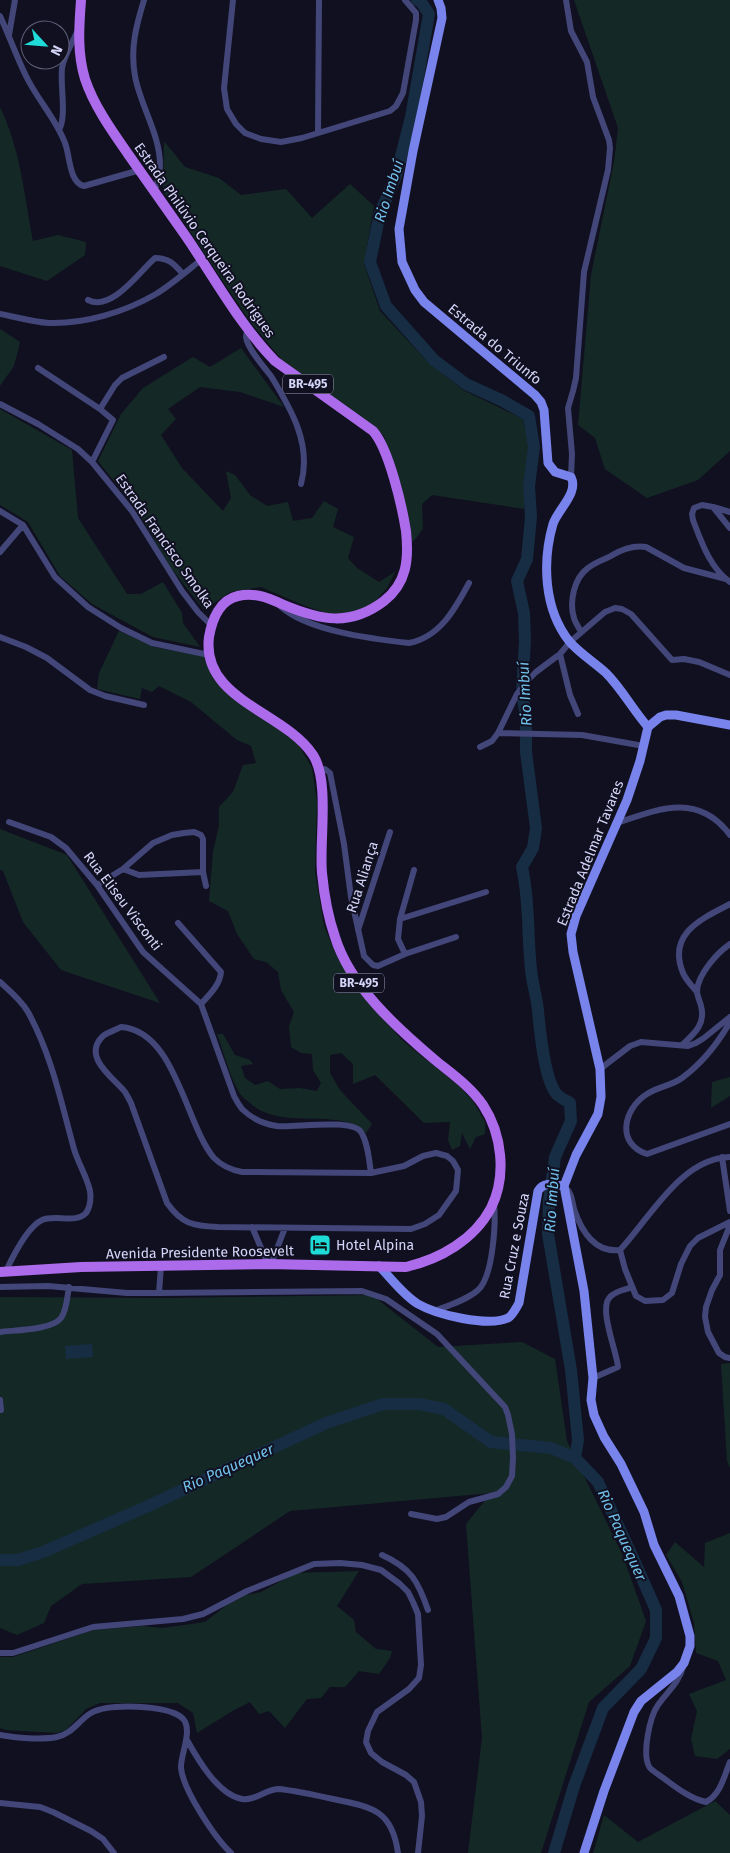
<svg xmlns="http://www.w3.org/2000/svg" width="730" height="1853" font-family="'Fira Sans',sans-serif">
<rect width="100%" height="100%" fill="#111020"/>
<path fill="#142926" d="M574,0H730V451L698,480L647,498L605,469L595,438L578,425L591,275L614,162L618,128Z
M0,107C21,151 24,195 33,241L58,235L86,242L85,255L47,281L0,266Z
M164,141L185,167L219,178L241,195L286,189L312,218L350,184L374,206L364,264L380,311L425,359L463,390L523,419L529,446L524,509L432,495L422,504L423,529L413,542L384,436L282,360L251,323L163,191Z
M0,329L20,342L14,366L0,386Z
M241,348L284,407L240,392L200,387L168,409L176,419L161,435L182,468L223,511L231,498L226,471L235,475L250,495L267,506L288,502L293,521L312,518L324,501L338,509L333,527L354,537L348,558L357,568L379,582L395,572L387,588L371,606L348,613L329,614L303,605L261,587L230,592L204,610L171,568L136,509L98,461L121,414L143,388L193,357L210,367Z
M0,409L72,450L78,518L127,594H141L163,582L182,613L183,623L200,647L153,637L92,604L60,576L28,522L0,505Z
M119,631L154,647L206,657L212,677L227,692L297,742L312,768L317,803L315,872L324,926L338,959L369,1003L403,1041L459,1086L473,1101L485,1122V1134L476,1137L470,1149L462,1133L460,1146L452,1150L448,1140L450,1122L424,1123L375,1075L353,1084V1064L341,1053L330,1055V1073L340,1090L372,1124L366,1133C341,1106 281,1132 250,1103C246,1100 241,1096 239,1092C229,1075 224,1053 217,1034H223L235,1055L250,1060L253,1064L241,1066L245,1078L255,1085L268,1081L280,1089L300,1088L317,1091L321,1083L313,1070L312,1054L301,1053L291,1047L289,1026L294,1012L281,990L278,972L266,962L254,959L237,934L228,911L209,901L213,852L219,825V807L233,792L243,765L256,763L251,746L237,740L191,702L159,686L152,692L142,688L140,699L97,689L99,673Z
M0,829L67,855L160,1003L61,970L23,922L3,871L0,870Z
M730,1077V1096L711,1108L712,1082Z
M372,1295L438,1347L522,1342L555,1359L567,1441L623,1556L646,1621L630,1666L589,1702L541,1853H468L482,1738L466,1524L491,1493L290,1511L191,1577L82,1584L51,1606L44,1623L17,1635L0,1628V1297L163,1298Z
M730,1363V1468L727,1461L721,1364Z
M730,1533V1749L717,1759L695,1756L691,1739L697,1711L689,1694L726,1680L718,1661L696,1653L694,1623L682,1582L666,1555L675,1542L704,1567L705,1543Z
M359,1571L337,1606L354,1620L356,1632L376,1649L392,1651L390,1658L379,1674L359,1671L345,1687H330L321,1698L307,1699L285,1728L269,1711L259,1714L250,1702L234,1710L197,1733L193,1713L178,1703H100L86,1709L66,1730L57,1733L6,1730L0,1728V1657H13L93,1630L143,1626L162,1628L205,1622L227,1605L246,1595L261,1592L296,1573Z
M715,1801L730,1815V1853H593L604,1815L638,1842Z"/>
<path fill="#162d44" d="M92,1344L93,1357L66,1359L65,1346Z"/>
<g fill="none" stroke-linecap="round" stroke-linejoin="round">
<path stroke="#162d44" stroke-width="12" d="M417,0L421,2L429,14L411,117L396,176L380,213L370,262L386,306L434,360L466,384L503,401L529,416L534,447L529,486L531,517L527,559L517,581L524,613L525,640L522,693L526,717V752L536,828L533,848L522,867C530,903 527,934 531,969C532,983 537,997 538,1011C540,1032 544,1075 555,1092C558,1097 565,1100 570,1103L571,1121L555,1157L549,1201L548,1234L571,1370L578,1440L575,1458
M0,1560H18L43,1552L146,1507L326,1423L383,1404H419L444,1409L491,1442L551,1448L575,1458L598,1482L634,1560L656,1610V1638L641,1669L603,1708L574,1786L554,1853"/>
<path stroke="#424679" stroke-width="6" d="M144,0C136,26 130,49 135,76C140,105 160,134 160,165C160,174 157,182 155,191
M233,0L224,88L227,109L236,124L245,133L261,139L281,142L302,138L390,111L396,106L403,93L416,20V13L405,0
M566,0L571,31L587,62L593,97L609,140L610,148L608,170L584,272L576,378L573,391L568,408L572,454L571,477
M0,16C9,35 16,56 26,76C37,99 56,119 65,143C70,155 69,183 84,186L140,170
M9,35L15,0
M59,130C67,116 60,86 62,68C64,56 72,44 77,32
M318,133L319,0
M88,300C112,312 139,272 155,258C169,258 174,264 183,274
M0,314C16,317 33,322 49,323C85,324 125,312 156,294C172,284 187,271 202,259
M248,329C247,332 246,334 246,337C247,348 264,367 271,376C291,409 312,444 301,484
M38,368L100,409L113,420L92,462
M0,404L38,424L78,449L92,462L132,511L182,591L198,612L211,625
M100,409L115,385L122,378L164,357
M713,507L730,512
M0,511L23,525L55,577L88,607L121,628L152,643L209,655
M730,528L713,507L702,505L694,508L692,514L693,520C701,541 710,568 730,582
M0,552L23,525
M280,606C307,631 373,639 409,643C440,637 455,609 469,583
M581,632C579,627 575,623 574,618C569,602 574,578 588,568C594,563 602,560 609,557C621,550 632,545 646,547L684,568L726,579
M0,637L26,647L47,658L90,690L105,696L144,705
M560,654L570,695L578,714
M498,733L582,735L644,746
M480,747L492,741L498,733L517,694L527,681L536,672L560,654L570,642L605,612L615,608L622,609L631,614L672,660L684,659L699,662L730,675
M319,771L325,769L330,773L344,844L351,897L364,956L373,965L378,966L405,954L398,939L400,919L414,870
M9,822L51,837L66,848L97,885L143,952L201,1004L234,1096C236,1100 239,1105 242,1109C251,1118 264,1124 277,1126C294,1128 351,1118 361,1132C368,1143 369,1160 371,1173
M617,823C658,809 698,792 730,835
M123,869L139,875L203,872
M97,885L123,869L153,843L172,835L184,833L194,832L201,835L203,839V872L206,886
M400,919L486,892
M178,923L221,972C220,985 209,995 201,1004
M358,930L390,832
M405,954L456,937
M0,982C10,991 21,1000 28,1012C52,1056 61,1102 74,1149C78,1163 87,1177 90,1191C91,1198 90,1207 86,1213C76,1224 55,1214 42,1220C27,1227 13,1256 6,1271
M697,992C692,986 686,980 683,973C667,934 701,919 730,904
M730,1022C718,1043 701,1064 682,1078C671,1086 657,1087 647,1094C623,1109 616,1144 647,1154L730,1124
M121,1027C176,1031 185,1124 214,1158C222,1166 231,1170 242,1172L371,1173L404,1166L423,1156L436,1153L447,1156L453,1161L458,1170L456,1191L439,1215L425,1224L411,1229L218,1227C193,1226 182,1224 167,1203L131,1103C129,1099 127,1095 125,1092C114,1078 81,1057 103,1036C108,1032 116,1030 121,1027Z
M682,1045C694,1034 706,1024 701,1006C700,1001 697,996 697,991C698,974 717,953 730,944
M600,1069L630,1046L641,1042L688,1046L696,1043L704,1038L730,1017
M722,1157L730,1211
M565,1187C572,1193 572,1201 574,1209C581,1230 594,1253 620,1250
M730,1225L720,1250V1275L712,1290L706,1307L705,1317L708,1332L719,1353L725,1357L730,1358
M252,1227L268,1264
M620,1250L625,1269L636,1296L645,1301L663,1300L672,1293L681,1264L690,1246L698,1238L730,1222
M620,1250C650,1218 681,1158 730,1157
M271,1264L285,1228
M0,1287L48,1286L127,1293H159L161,1266
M159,1293L362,1291L386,1299L437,1334L505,1407L508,1415L512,1434L513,1458L512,1476L506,1487L498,1494L469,1502L446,1517L437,1519L411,1514
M435,1311C449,1305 467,1300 478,1290C493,1277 496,1223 494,1203
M0,1332C15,1330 52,1330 61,1318C67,1310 67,1297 69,1287
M593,1378L618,1367C617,1352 598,1308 610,1297C615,1291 625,1290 632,1287
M0,1400L1,1410
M382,1555C411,1568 418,1581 428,1610
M0,1653H13L93,1627L183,1619L203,1614L247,1591L314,1564L340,1563L362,1565L381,1570L400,1584L408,1592L413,1602L418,1614L421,1665L419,1678L409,1689L377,1712L368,1731L366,1742L371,1753L382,1762L406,1775L414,1782L421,1802L422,1816L418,1853
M683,1667C679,1683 667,1692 658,1705C650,1716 641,1756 650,1768C654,1772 661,1776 666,1780C677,1788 691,1799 706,1802C721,1794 724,1776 730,1762
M0,1735C15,1738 42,1740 57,1737C72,1734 79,1720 91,1713C109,1703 165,1705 181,1717C195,1727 180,1755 181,1768C183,1790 215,1838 231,1853
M187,1740C197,1758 218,1795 242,1799C255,1801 266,1789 279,1789C297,1791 315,1795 333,1799C371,1807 392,1809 398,1853
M0,1803L40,1807L53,1812L91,1831L103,1839L114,1853"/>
<path stroke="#7983ec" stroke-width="9" d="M438,0L441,8L442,18L413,151L399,229L402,262L415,290L424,302L535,395L541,402L544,410L548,463L555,472L571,477C579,493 558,509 553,524C542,562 544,609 569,641C579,653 594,662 606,673C622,689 633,710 648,727
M564,1186L584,1291L593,1378L591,1400L594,1415L604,1437L621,1464L644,1512L654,1545L679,1596L690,1636V1646L684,1663L677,1672L641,1701L634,1712L604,1791L584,1853
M564,1186L576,1155L598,1114L601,1097L600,1069L573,952L571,934L576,916L627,800L640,761L648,727L660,717L666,715H676L730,725
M379,1266C391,1278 403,1295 418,1304C437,1315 488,1327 508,1318C513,1315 516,1308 519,1303L538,1191C544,1181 555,1185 564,1186"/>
<path stroke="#ac6bea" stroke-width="10" d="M0,1272L81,1267L268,1264L406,1267C440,1259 474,1240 491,1208C507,1176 502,1134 483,1105C471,1087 452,1074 435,1060C397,1028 350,986 335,937C328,917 324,894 322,873C319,842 330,781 313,755C284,711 201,700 209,637C212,619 220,600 238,596C255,592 268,598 284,605C320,620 350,627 384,601C407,583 409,559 406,531C402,506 389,449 373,431L275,361C239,324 214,277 185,235C166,208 147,181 128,154C112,131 94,106 85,79C77,53 79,27 81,0"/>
</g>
<defs>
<g id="hotel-square" transform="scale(1.125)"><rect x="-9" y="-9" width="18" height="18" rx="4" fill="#1fdbd8" stroke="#111020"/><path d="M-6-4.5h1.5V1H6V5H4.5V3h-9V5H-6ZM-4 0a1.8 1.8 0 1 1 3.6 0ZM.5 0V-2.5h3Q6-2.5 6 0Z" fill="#111"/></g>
</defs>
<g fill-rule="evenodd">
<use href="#hotel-square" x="320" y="1245"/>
</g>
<g text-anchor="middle" stroke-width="4" stroke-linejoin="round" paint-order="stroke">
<g fill="#111020" stroke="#9a9ab8" stroke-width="1">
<rect x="283" y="374.5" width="50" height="19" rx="4"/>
<rect x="334" y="973.5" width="50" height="19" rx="4"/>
</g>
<g font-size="12" font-weight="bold" fill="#d5d5f9">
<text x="308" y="388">BR-495</text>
<text x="359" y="987">BR-495</text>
</g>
<g font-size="14" fill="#d5d5f9" stroke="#111020">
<text transform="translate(205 240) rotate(55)" y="5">Estrada Philúvio Cerqueira Rodrigues</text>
<text transform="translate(495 344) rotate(40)" y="5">Estrada do Triunfo</text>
<text transform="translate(165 541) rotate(55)" y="5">Estrada Francisco Smolka</text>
<text transform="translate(590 853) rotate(-68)" y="5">Estrada Adelmar Tavares</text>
<text transform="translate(362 877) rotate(-72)" y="5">Rua Aliança</text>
<text transform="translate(123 901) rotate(53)" y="5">Rua Eliseu Visconti</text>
<text transform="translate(514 1246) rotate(-79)" y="5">Rua Cruz e Souza</text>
<text transform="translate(200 1252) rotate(-1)" y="5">Avenida Presidente Roosevelt</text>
</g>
<g font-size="14" fill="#d5d5f9" stroke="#111020" text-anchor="start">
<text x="336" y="1250">Hotel Alpina</text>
</g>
<g font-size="15" font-style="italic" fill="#71c1eb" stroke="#111020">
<text transform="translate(389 191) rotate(-72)" y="5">Rio Imbuí</text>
<text transform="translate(525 694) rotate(-93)" y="5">Rio Imbuí</text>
<text transform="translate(552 1200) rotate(-86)" y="5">Rio Imbuí</text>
<text transform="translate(228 1468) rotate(-24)" y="5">Rio Paquequer</text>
<text transform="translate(622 1535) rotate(66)" y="5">Rio Paquequer</text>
</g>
</g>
<g transform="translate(45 45) rotate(116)"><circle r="24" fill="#111020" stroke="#5f5f77"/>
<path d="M0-4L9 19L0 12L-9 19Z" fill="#1fdbd8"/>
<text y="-8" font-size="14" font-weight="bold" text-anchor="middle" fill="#d5d5f9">N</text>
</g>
</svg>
